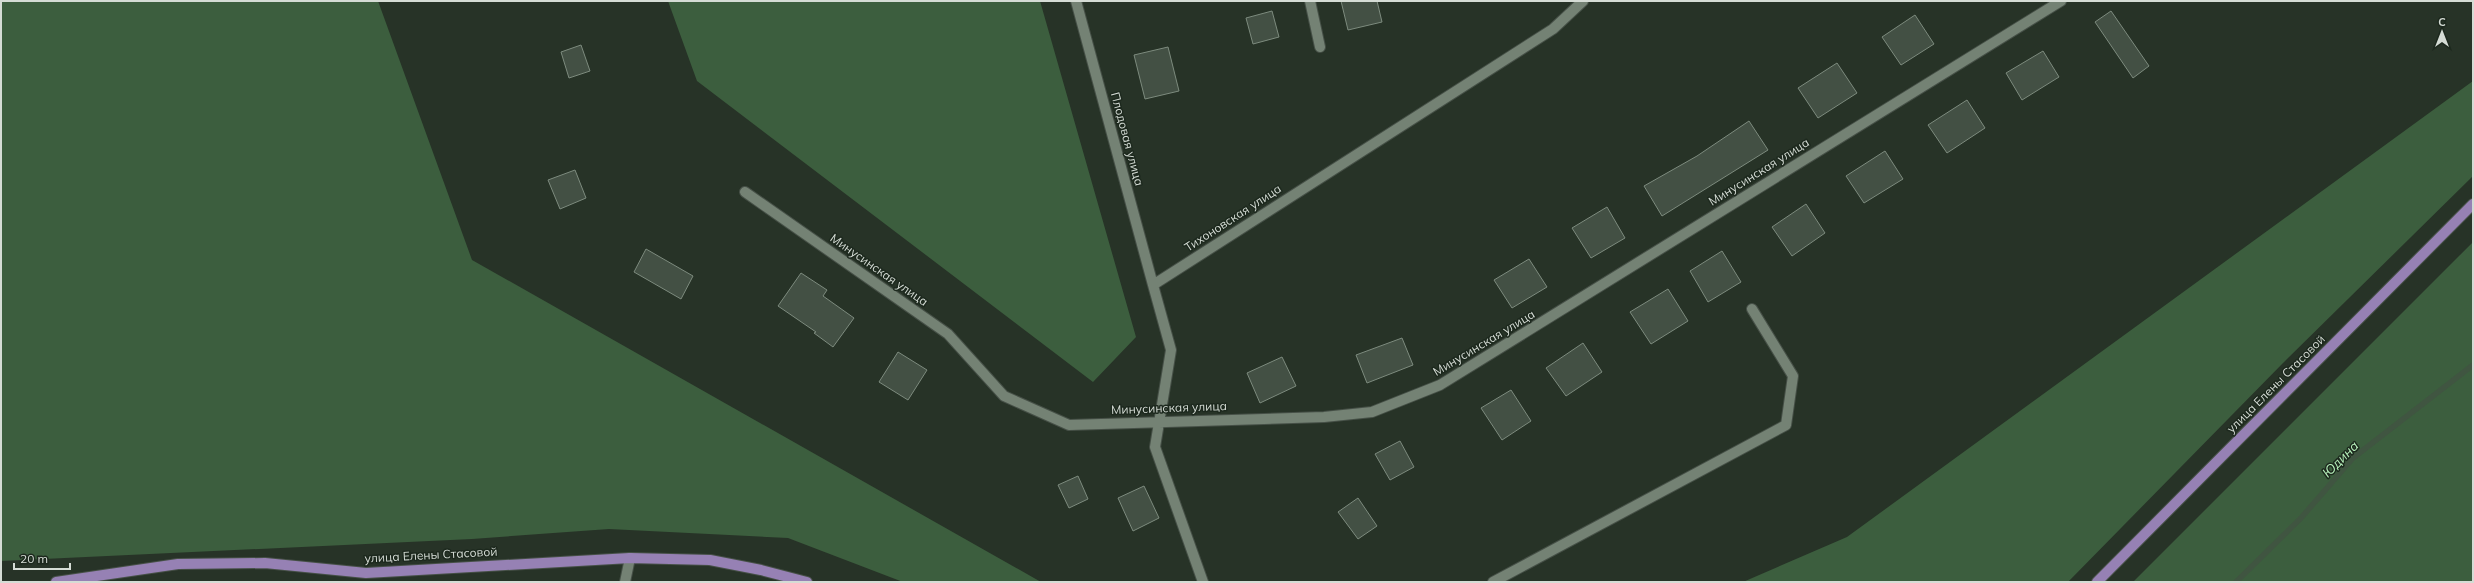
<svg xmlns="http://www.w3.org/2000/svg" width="2474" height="583" font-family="Mulish,sans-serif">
<rect width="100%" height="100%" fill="#273327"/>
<path fill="#3c5e3e" d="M1,1H378L472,260L1041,582H903L788,538L609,529L472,539L1,561Z
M668,1H1040L1136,337L1093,382L697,81Z
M2473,81V176L2283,363L2068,582H1743L1847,537Z
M2473,242V582H2133Z"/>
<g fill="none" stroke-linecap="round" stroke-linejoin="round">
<path stroke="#405541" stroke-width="5.5" d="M2236,582L2301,518L2353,458L2473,365"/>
</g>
<path fill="#435044" stroke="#7d8b7e" d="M1341,1H1377L1382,22L1348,30Z
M1272,11L1279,37L1253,44L1246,18Z
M2111,11L2149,66L2133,78L2095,22Z
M1915,15L1934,44L1901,65L1882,37Z
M581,45L590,71L569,78L561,52Z
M1168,47L1179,91L1145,99L1134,55Z
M2043,51L2059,77L2022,100L2006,73Z
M1837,63L1857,93L1818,118L1798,88Z
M1967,100L1985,128L1947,153L1928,125Z
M1749,121L1768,150L1662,216L1644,186L1697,156Z
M1885,151L1903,179L1864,203L1846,176Z
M575,170L586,198L560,209L548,180Z
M1806,204L1825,233L1792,256L1772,227Z
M1607,207L1625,238L1591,258L1572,228Z
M646,249L693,276L681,299L634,272Z
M1722,251L1741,282L1708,302L1690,271Z
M1529,259L1547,287L1512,308L1494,280Z
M801,273L827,290L823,296L854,318L833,347L814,333L816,332L778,306Z
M1668,289L1688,321L1651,344L1630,312Z
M1402,338L1413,365L1367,383L1356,355Z
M1583,343L1602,372L1566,396L1546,368Z
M898,352L927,370L908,400L879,382Z
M1282,357L1296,386L1260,403L1247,373Z
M1511,390L1531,421L1502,440L1481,408Z
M1400,441L1414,467L1390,480L1375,454Z
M1078,476L1088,499L1069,508L1058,485Z
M1144,486L1159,518L1133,531L1118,498Z
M1358,498L1377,526L1358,539L1338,512Z"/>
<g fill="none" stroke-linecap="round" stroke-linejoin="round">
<g stroke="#465047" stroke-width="12">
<path id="minor" d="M1076,1L1153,285
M1310,1L1320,47
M745,192L948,334L1004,396L1069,425L1324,417L1372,412L1440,385L2061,1
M625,582L630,558
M1203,582L1155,447L1171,350L1153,285L1553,29L1583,1
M1493,582L1786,425L1793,376L1752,309"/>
</g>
<g stroke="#465047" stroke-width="12">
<path id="major" d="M56,582L178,564L265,563L366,573L630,558L710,560L761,570L807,582
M2097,582L2473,204"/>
</g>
<use href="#minor" stroke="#748274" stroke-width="10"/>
<use href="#major" stroke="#9681b4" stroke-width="10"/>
</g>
<g text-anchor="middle" stroke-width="3" stroke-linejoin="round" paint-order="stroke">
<g font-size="12" fill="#d5dcd5" stroke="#1d291e">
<text transform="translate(1127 139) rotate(75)" y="4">Плодовая улица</text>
<text transform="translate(1759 172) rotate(-32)" y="4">Минусинская улица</text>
<text transform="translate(1233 218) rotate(-33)" y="4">Тихоновская улица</text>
<text transform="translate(879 270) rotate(35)" y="4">Минусинская улица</text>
<text transform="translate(1484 343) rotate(-31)" y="4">Минусинская улица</text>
<text transform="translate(2276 384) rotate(-45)" y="4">улица Елены Стасовой</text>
<text transform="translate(1169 408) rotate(-2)" y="4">Минусинская улица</text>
<text transform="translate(431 555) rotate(-3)" y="4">улица Елены Стасовой</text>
</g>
<g font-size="13" font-style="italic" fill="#b9f3bd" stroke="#1d291e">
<text transform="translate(2340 459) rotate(-45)" y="5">Юдина</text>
</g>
</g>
<rect width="2474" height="583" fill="none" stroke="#d5dcd5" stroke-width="4"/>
<g transform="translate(2442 32)" stroke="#1d291e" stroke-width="3" paint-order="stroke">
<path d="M0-3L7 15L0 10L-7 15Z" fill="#d5dcd5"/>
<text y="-6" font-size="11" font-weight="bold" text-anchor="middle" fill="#d5dcd5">С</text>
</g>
<path d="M14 563v6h56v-6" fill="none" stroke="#d5dcd5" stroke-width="2"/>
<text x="20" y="563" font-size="12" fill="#d5dcd5" stroke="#1d291e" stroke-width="3" paint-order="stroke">20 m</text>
</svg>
